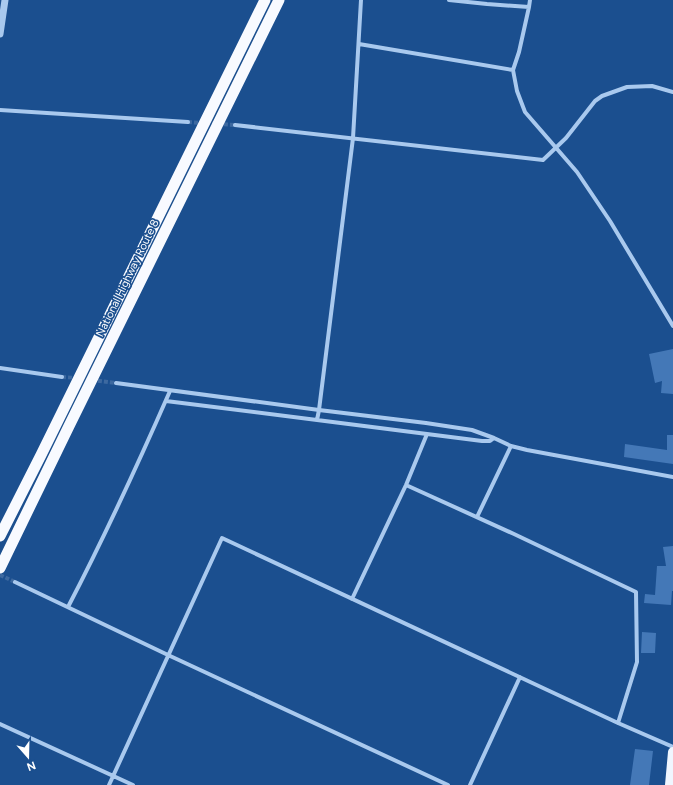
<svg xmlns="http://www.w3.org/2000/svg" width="673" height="785" font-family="Figtree,sans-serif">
<rect width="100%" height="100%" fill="#1b4f8f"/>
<path fill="#4478b7" d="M673,349V394L661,393L662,381L655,383L649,354Z
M667,435H673V464L624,457L625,444L667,450Z
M673,546V591H672L671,605L644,603L645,594L655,595L657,566H666L663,547Z
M642,632L656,633L655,653H641Z
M635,749L653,751L649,785H630Z"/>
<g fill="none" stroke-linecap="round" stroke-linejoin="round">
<path stroke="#3d69a0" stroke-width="4" stroke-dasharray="4 2" stroke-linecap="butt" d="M188,122L235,125
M62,377L78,378
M92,380L116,383
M0,575L15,582"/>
<path stroke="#a9c9ee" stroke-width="4" d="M449,0L487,4L529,7L530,0
M529,7L519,52L513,70L517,91L525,112L577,172L610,221L673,326
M359,44L513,70
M0,110L188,122
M235,125L543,160L566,138L595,101L602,96L627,87L652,86L673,92
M0,368L62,377
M116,383L319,410L426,423L472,430L494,438L511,446L527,450L673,477
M166,401L317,420L319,410L353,138L361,0
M317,420L482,441H490L494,438
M406,485L514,534L636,592L637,662L618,723
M477,517L511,446
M15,582L168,655L448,785
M352,599L406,485L427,434
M68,607C105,536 138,464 170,391
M0,724L133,785
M109,785L222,538L618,723L673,747
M470,785L520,677"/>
<path stroke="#a9c9ee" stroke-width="7" d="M0,34L5,0"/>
<path stroke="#f0f6ff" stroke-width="10" d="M670,785L673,752"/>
<path stroke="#f8faff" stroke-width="11" d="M0,536L41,455L265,0
M0,568L69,426L279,0"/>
</g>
<g text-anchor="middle" stroke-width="3.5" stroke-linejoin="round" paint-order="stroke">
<g font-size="11" fill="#fff" stroke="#1b4f8f">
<text transform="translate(127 278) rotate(-64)" y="4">National Highway Route 8</text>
</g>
</g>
<g transform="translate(28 757) rotate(160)" stroke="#1b4f8f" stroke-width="3" paint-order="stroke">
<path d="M0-3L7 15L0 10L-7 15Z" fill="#ffffff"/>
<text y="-6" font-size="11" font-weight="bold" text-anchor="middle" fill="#ffffff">N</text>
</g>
</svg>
